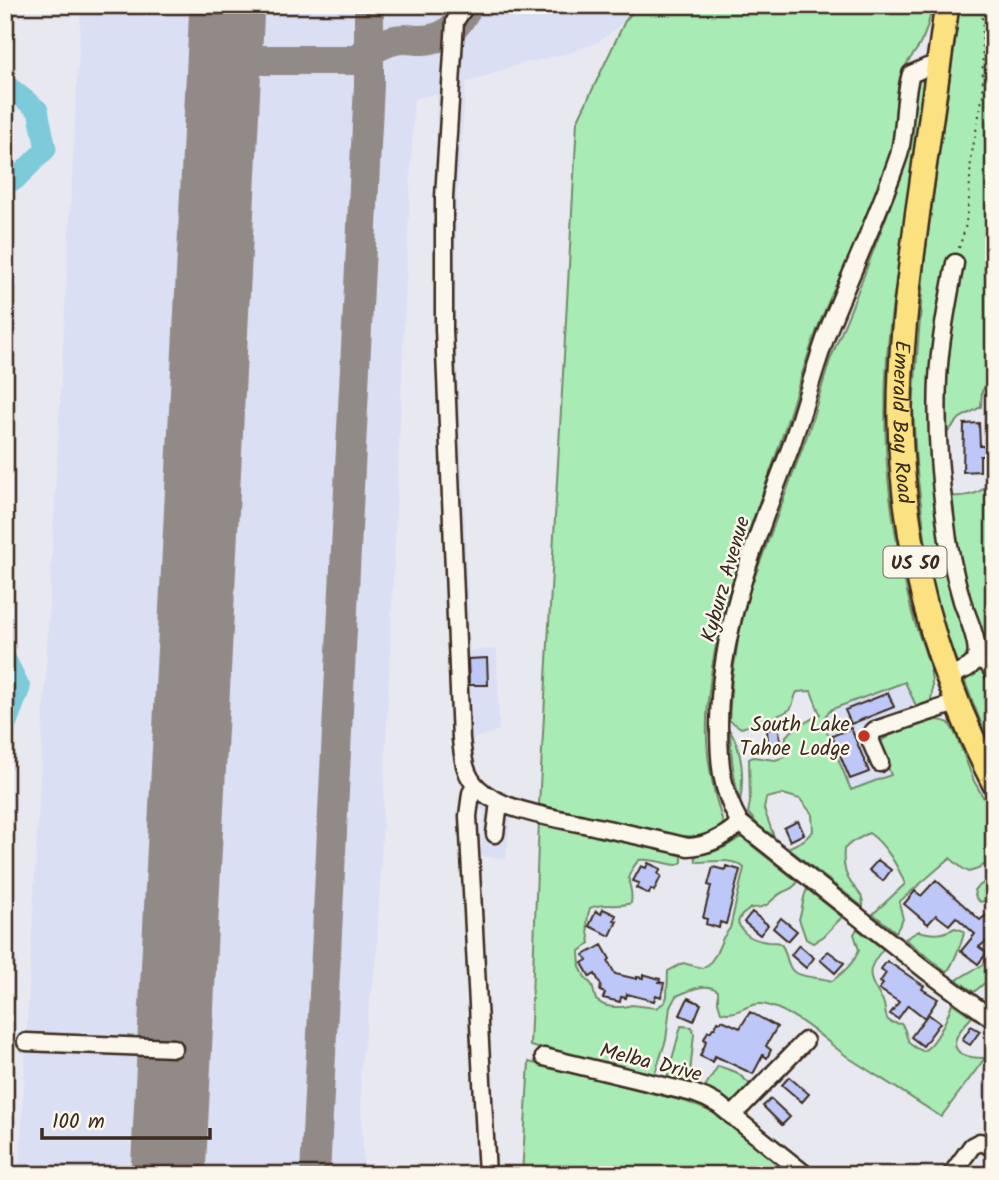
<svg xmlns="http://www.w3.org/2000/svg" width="999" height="1180" font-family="Kalam,sans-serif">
<rect width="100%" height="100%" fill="#e8e9f0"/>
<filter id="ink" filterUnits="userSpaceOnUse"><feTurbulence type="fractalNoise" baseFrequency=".0143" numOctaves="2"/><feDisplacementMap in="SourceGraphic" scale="14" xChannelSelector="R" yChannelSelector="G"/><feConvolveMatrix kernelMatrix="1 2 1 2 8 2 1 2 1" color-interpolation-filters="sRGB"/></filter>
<g filter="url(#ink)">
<path fill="#dbdff3" d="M81,5H638L625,21L598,42L570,53L517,65L466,83L457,198L455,329L463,473L470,650L497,649L499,730L474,739V759L482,779L494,790L539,805V821L511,818L506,859L480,856L485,812L469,801L456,774L453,753L435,331V200L437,94L414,99L377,952L360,1071L364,1175H19Z
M905,682L923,723L885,737L891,775L851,791L823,722L826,715L832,709Z"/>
<path fill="#a8ebb5" stroke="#728a6a" stroke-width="2" d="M638,5H932C930,19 926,34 919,46C913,56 903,66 900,77C893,105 898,134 888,161C882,181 876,202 867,221C850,256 832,291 818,327C801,372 789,419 773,464C743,547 710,630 707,720C706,744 709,770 715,794C717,804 721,814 723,824C711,839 687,837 670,835L539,805L577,122L625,21Z
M960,5H994V384H988L982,391L981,407L960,418L946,434L945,383L934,405L970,643V655L964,661L957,662L949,644L934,590L927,555L916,463L913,407L925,255Z
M921,80L925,82C918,131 913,181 905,230C901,254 897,278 893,303C886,349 884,399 886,446C888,502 899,559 912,613C919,641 937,670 931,700L918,710L905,682L832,709L826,715L823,722L851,790L891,775L879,743C888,734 924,720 938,720C940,720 947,722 949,723L956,735L974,781L994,816V858L978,869L969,872L962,868L950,858L899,902L903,919L896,932L873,914L905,884C898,866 885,844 869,833L852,842L844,849C843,860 844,874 851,883C857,891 864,895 863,907L788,848L804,840L813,831L812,814L800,799L783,794L766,798L764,809L774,837L758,825L748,813L750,802L749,759L753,757L775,760L785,757L786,736C796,726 809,721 820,714L811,691L797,692C794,697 794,703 791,708C786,715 751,725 741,728L729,720L732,679L739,634L749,592L808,433L830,360L853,304L901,178L910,144L916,88L918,81Z
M994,469V661C979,625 965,589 957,551C953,533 953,514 951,496C971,497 990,493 994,469Z
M988,669L994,679V756L965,682C970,672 976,670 988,669Z
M730,731C743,750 744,779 740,802C733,778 731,756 730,731Z
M539,821L682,854V862L677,865C665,864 652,858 639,860C619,883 635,882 631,903C618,908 604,902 590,908C585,921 588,930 590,943L579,952L580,967L585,977L592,985L596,1000L604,1005L612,1007H623L632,1005L656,1008L665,1002L667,996L668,971L683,963L702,968L709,964L716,954L723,938L730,928L744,868C733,857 711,862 696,862L695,854L713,852L725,847L741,837L798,882C792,889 790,889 783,892C768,900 772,908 751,908L741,916L738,922C743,936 754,940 768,942C769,942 778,942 779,943C787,946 785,965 794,972C803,978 821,977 832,981C844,972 853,964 859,950L854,934L857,929L883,949C871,964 865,973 877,991C877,992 883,1000 883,1001C888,1015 881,1023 902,1024C911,1040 902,1043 923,1051C936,1045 948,1017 952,1003L972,1017C966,1023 956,1034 955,1043C955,1057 975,1058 985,1058L941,1117C911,1097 880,1078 849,1058C823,1039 799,1014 767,1005C747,1000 740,1017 721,1012L718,1002V991C705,981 690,991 676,996L670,1007L666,1040L654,1076L530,1046Z
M994,875V896L988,900L980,902L976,898L974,890Z
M807,889L842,917L824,936L813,943L806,939L799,919C803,909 802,899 807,889Z
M955,928L964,931C964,939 952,966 947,972L905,939L919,931C933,935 942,935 955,928Z
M991,960H994V975L974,992L957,980C968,972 980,967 991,960Z
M681,1026L692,1027L694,1034L689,1084L667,1078Z
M529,1062L687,1102L717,1114L794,1175H522Z
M718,1066L736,1072L750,1084L749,1091L733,1105L720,1095L704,1088Z"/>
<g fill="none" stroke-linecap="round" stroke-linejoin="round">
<path stroke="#7ccada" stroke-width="21" d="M5,84L38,110L46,149L15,180H5
M5,658L20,688L5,727"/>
<path stroke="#928a87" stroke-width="30" d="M225,60H355C367,52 381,43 395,40C402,38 410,39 417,40C448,40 454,29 469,5
M315,1175L369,85V5"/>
<path stroke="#928a87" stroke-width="75" d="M168,1175L227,5"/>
</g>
<path fill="#bdc8f9" stroke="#3b2a1e" stroke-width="2" d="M979,423L980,446H985V456H980V471L963,472L964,424Z
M487,658L488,685H469L468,659Z
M888,693L894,707L851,724L845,710Z
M779,728L780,743L768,744L767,729Z
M851,728L869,772L850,779L832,736Z
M798,821L804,834L790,841L784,828Z
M878,860L891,870L883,881L869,870Z
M648,863L661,869L658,874L661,876L654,891L651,889L649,894L636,888L639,883L633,881L641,866L646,868Z
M726,866L740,870L726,924L720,922L719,928L706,924L707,919L703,918L711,886L708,885L713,867L725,870Z
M936,880L980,920L994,909V935L979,947L987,953L978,964L961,951L975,934L956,917L949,925L936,915L928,924L904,904L915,891L921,896Z
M603,909L616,915L614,920L617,921L610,936L589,926L596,911L601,914Z
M752,912L768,925L760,935L744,922Z
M781,918L797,931L788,941L773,928Z
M602,945L610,959L608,961L615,974L637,979V977L643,978V974L660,979L659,982L664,983L661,997L656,995L654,1001L627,994L626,998L621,997L620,1002L603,998L605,993L600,991L601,985L595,974L590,977L582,963L587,960L584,955Z
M799,945L814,958L806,968L791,955Z
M828,951L844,963L835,973L820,960Z
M887,961L924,986L922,989L938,999L925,1018L908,1005L898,1019L890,1014L899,1002L879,989L883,984L880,982L886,973L881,969Z
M688,998L701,1004L694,1021L680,1015Z
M750,1012L777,1027L766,1046L771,1050L767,1058L763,1055L753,1074L715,1056L713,1062L700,1056L705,1045L706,1040L704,1039L708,1031L710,1032L713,1028H715L718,1021L721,1022L722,1020L740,1028Z
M928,1014L940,1023L923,1046L911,1037Z
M971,1026L980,1031L970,1045L962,1040Z
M789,1077L809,1094L802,1102L782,1085Z
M771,1099L790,1117L782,1125L763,1106Z"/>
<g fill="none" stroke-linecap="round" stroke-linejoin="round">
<g stroke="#3b2a1e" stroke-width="21">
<path id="minor" d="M466,5L455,21L444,197V329L461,739C463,757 464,775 478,788C501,811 557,818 588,825C621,832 655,839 688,847C709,846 725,837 740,823
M938,68L927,67L911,74C903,100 906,129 899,155C879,214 852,270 829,328C814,368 804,409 790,449C756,539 719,628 719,726C719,763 721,790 740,823L928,972L994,1020
M977,657L989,665L994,674
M946,676C957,672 973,670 976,657C980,643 967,616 962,601C954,574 948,546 945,517C939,472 936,425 938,379C940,340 948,301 955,263
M880,763L871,742V734L875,730L956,703
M476,786L471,793L468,816L487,1175
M495,834L499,802
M26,1042L174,1048
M544,1057L693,1093L706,1098L719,1105L806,1175
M732,1116L805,1041
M951,1175L972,1146L980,1142L986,1144L994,1149"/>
</g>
<g stroke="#3b2a1e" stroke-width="28">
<g id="highway">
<path id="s1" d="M947,5C937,74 928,142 918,210C909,280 899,351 900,422C903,551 935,669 994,783"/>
</g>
</g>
<path stroke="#3b2a1e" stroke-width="2" stroke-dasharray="2 5" stroke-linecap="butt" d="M959,248L965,229L969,199L971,158L983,94L982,5"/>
<use href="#minor" stroke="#fbf7ec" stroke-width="16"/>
<use href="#highway" stroke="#fbe180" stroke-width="23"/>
</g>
</g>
<circle fill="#c8321e" stroke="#fbf7ec" stroke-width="2.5" cx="864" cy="736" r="7"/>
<g text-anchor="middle" stroke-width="5" stroke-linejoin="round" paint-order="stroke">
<rect fill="#fbf7ec" stroke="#75685c" stroke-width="2" x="883.5" y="546.5" width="63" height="31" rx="5"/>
<g font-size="19" font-weight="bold" fill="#3b2a1e">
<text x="915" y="569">US 50</text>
</g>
<g font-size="21" fill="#3b2a1e" stroke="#fbf7ec">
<text dy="7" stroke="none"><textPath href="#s1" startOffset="420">Emerald Bay Road</textPath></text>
<text transform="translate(725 579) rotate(-74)" y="7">Kyburz Avenue</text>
<text transform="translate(651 1062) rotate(14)" y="7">Melba Drive</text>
</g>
<g font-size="21" fill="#3b2a1e" stroke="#fbf7ec" text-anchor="end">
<text x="850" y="731">South Lake<tspan x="850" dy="24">Tahoe Lodge</tspan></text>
</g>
</g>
<rect width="999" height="1180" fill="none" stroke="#fbf7ec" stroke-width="28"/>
<rect x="14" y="14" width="971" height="1152" fill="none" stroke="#3b2a1e" stroke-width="2.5" filter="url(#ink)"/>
<path d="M42 1128v10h168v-10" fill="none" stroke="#3b2a1e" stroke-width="3.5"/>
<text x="52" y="1128" font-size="21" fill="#3b2a1e" stroke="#fbf7ec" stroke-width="5" paint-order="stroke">100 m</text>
</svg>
